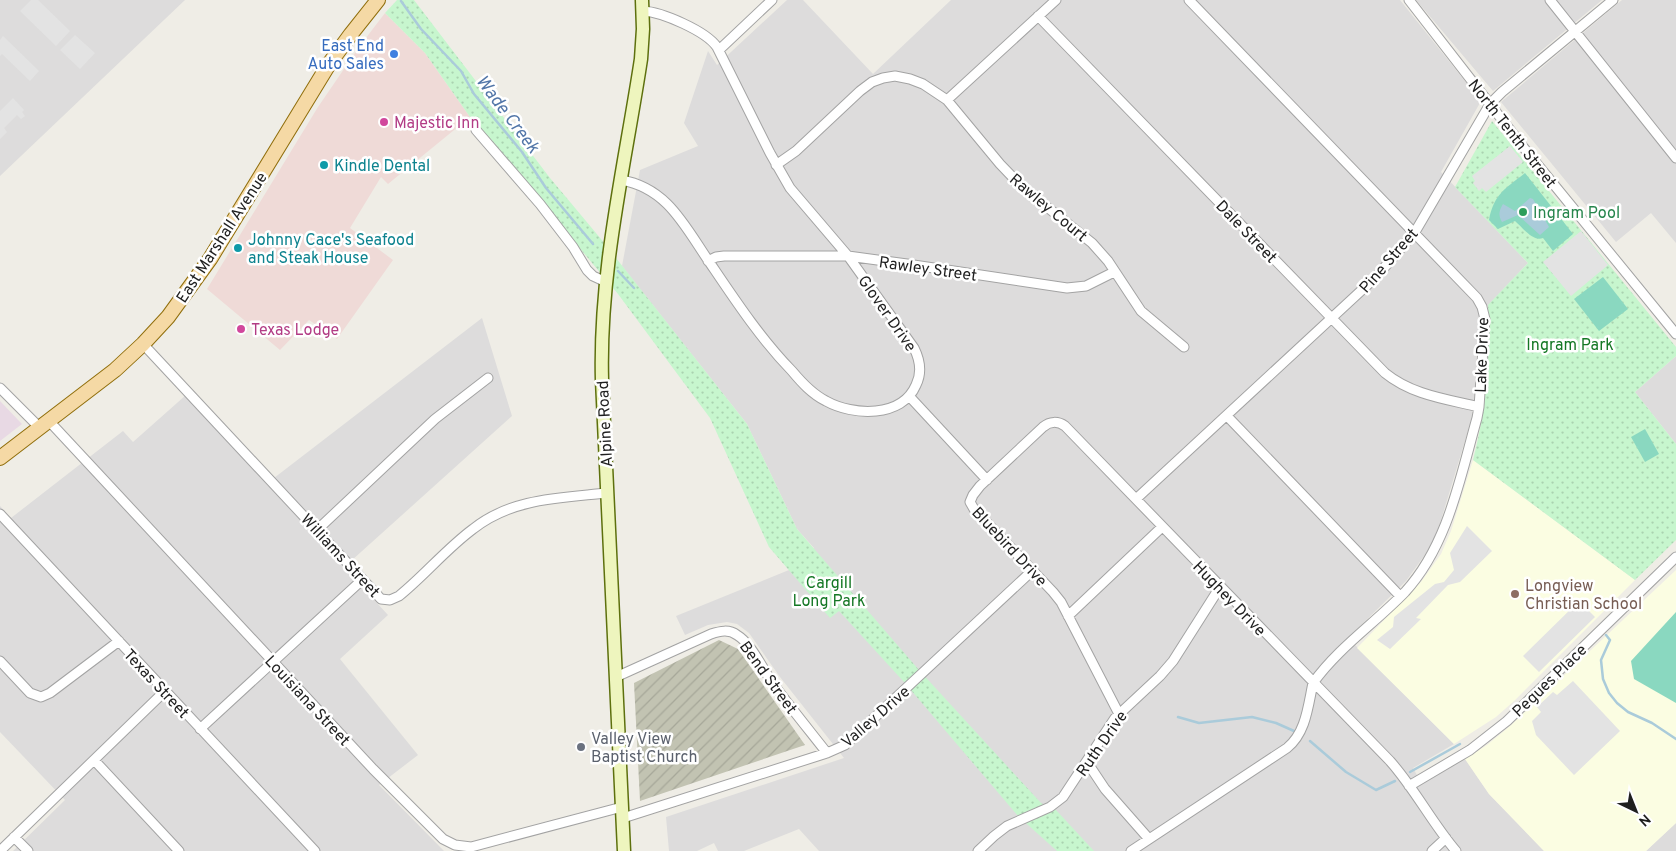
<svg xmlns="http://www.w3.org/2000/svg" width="1676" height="851" font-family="Overpass,sans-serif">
<defs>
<pattern id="construction-furrows" width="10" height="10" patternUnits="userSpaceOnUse" patternTransform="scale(1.25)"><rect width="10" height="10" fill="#c2c3b2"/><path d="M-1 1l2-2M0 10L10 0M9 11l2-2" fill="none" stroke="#a6a799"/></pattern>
<pattern id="park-dots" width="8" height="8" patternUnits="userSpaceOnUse" patternTransform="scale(1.25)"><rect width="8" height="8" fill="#c7f6ce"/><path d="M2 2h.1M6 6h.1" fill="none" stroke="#aad2b0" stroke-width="1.8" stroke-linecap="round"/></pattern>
</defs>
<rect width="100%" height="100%" fill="#efede6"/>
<path fill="#dddcdc" d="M0,0H185L0,176Z
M787,0H803L873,74L951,0H1400L1481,101L1441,172L1528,263L1479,315L1474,403L1471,421L1441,520L1434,539L1424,556L1406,581L1348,638L1454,744L1413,768L1422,784L1465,759L1489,794L1544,851H819L799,829L744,851H718L714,843L697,851H669L666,817L844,758L780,677L749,633L737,624L727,622L708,625L685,635L676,616L789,570L814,548L797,529L747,424L622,266L640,170L698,146L684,123L708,51L717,65Z
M1416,0H1602L1493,91Z
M1622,0H1676V243L1651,213L1616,242L1501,102Z
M482,318L512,416L351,561L274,478Z
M1676,356V444L1635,392Z
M186,395L388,615L340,659L418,755L379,785L444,851H13L65,800L0,732V506L11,518L123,431L133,442Z
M1676,823V851H1646Z"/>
<path fill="#efdad7" d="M385,13L425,53L470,117L388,184L381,177L350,228L393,260L337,339L309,320L280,350L207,289L318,107L359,47Z"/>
<path fill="#e8d9e4" d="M0,401L22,424L0,441Z"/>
<path fill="#fbfde2" d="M1473,460L1635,580L1514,701L1496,717L1454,744L1357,648L1421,582L1441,554L1451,531Z
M1676,570V823L1646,851H1544L1489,794L1465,759L1487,745L1509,727Z"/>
<path fill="url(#construction-furrows)" d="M719,640L738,649L805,745L640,801L634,683Z"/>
<path fill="url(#park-dots)" d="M397,0H414L550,178L601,239L747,424L797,529L919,670L1041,803L1056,810L1094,851H1057L1018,816L904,682L839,611L830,618L769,547L710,418L618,294L470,117L425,53L385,13Z
M1492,121L1676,347V356L1635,392L1676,444V540L1635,580L1473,460C1487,405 1490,362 1488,305L1528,263L1455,187Z"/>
<path fill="#8ad8c0" d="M1525,173L1573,234L1553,251L1543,238C1533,242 1523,228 1515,221L1498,229L1489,220C1494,194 1505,189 1525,173Z
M1603,277L1628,309L1599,331L1574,299Z
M1645,429L1659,454L1645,462L1631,437Z
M1676,612V703L1634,679L1631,661Z"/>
<path fill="#e3e3e3" d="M31,0H38L70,31L56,46L20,11Z
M75,35L95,53L80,69L60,50Z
M3,36L39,71L30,81L2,54L0,56V40Z
M13,98L24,110L22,112L25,116L21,119L17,115L4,128L7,132L0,139V111Z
M1510,146L1523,162L1486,192L1482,188L1479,191L1473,183L1475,181L1472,176Z
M1581,231L1608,265L1571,296L1543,262Z
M1467,526L1492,551L1460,582L1448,585L1416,618L1421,619L1390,649L1377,640L1393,627L1394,617L1435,584L1444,582L1454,570L1450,553Z
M1579,601L1595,617L1539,672L1523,656Z
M1573,681L1620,731L1574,775L1536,735L1532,721L1541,712L1537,707L1553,692L1557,695Z"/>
<path fill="#aacbda" d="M1530,198L1533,199L1549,227L1540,235L1518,215L1502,222C1498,215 1499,211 1503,204L1515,211Z"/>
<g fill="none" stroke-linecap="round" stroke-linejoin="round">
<path stroke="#aacbda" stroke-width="2.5" d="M401,1L421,29L461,71L474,94L522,152L546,188L593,244
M618,271L634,288
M1606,635L1610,640L1601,660L1603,679L1609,693L1617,703L1628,712L1652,723L1676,739
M1178,717L1199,723L1252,717L1276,723L1294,731
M1310,741L1346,772L1376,790L1395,781
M1410,772L1460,744"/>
<g stroke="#a3a3a3" stroke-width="11">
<path id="minor" d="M1409,0L1524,148L1676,334
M1550,0L1676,158
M1038,16L1385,373C1412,395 1446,399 1479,407
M719,50L772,0
M947,100L1056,0
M476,130L540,204L573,247L587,270L593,276L606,282
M776,165L796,151L860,91L872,82L883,78L895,76L910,79L923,84L947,100L1000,164L1022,187L1092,243L1108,261L1141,311L1184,347
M621,180C668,188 685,227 710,263C735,300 760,338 792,371C802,383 812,394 826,401C853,416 902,418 916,385C922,373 920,360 914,348L848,256L790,188L770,153L717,47C706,31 662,12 643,11
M708,261L716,257L724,256H848L907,264L1067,288L1086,286L1114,272
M143,344L381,599L390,600L399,596C425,575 446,549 473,529C512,498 560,498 607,493
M0,388L40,428
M909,396L987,480
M1227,416L1400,596
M49,421L373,769L443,839L455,845L471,847L622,807
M1136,499L1377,276L1415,232L1490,104L1502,92L1613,0
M0,514L315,851
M317,530L435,419L488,378
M1068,616L1162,527
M0,661L30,693L41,697L50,693L119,641
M616,677L711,634C720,631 729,629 737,635C752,644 763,670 774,685C791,708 809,730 827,753
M1119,714L1061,602L1053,592L974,509L970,502L973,495L980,486L1043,427C1050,421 1058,421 1065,426L1390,761C1415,789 1432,823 1456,851
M200,729L362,580
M94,760L179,851
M1087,762L1105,789L1149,839
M1409,786L1470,750L1507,721L1676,557
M623,818L827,753L845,745L1033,570
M14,837L28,851
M0,851L165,691
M978,851L994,836L1007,826L1050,807L1063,797L1115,718L1160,676L1173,661L1220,587
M1131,851L1287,748C1306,733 1308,706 1313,683C1338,648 1375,623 1405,592C1448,545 1460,478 1477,418L1479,407L1485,319L1482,307L1477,298L1189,0
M1432,851L1446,838"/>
</g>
<g stroke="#5d700d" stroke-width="15">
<path id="secondary" d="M624,851L602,380C599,271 625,165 641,59L643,29L642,0"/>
</g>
<g stroke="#906e0b" stroke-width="16">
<path id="primary" d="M0,458L115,370L143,344L168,317L210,259L329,64L351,34L378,0"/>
</g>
<use href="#minor" stroke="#fff" stroke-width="9"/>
<use href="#secondary" stroke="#eef5be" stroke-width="12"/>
<use href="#primary" stroke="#f5d9a5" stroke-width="14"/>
</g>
<circle fill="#3f7fe0" stroke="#fff" stroke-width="2" cx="394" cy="54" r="5"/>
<g fill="#d1479c" stroke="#fff" stroke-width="2">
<circle cx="384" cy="122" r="5"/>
<circle cx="241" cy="329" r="5"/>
</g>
<g fill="#0f9aa8" stroke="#fff" stroke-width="2">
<circle cx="324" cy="165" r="5"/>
<circle cx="238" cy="248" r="5"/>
</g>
<circle fill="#2e9e5b" stroke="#fff" stroke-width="2" cx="1523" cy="212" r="5"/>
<circle fill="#8d6e63" stroke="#fff" stroke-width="2" cx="1515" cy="594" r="5"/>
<circle fill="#6b7280" stroke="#fff" stroke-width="2" cx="581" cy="747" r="5"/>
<g text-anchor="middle" stroke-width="5" stroke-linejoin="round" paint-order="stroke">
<g font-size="16" fill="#366cbe" stroke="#fff" text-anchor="end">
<text x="384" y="51">East End<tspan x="384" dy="18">Auto Sales</tspan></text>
</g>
<g font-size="16" fill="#b23c85" stroke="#fff" text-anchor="start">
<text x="394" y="128">Majestic Inn</text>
<text x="251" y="335">Texas Lodge</text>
</g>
<g font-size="16" fill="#1f1f1f" stroke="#fff">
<text transform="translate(1513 133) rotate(52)" y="6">North Tenth Street</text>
<text transform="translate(1049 207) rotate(40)" y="6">Rawley Court</text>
<text transform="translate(1247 231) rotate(46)" y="6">Dale Street</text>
<text transform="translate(221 237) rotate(-57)" y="6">East Marshall Avenue</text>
<text transform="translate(1388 260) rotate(-49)" y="6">Pine Street</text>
<text transform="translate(928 268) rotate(8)" y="6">Rawley Street</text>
<text transform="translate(888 313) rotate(55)" y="6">Glover Drive</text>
<text transform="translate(1481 355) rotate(-88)" y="6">Lake Drive</text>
<text transform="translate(604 424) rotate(-93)" y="6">Alpine Road</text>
<text transform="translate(1010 546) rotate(47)" y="6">Bluebird Drive</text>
<text transform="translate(341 555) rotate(47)" y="6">Williams Street</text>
<text transform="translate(1230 598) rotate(46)" y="6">Hughey Drive</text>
<text transform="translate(769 677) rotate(54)" y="6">Bend Street</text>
<text transform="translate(1549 680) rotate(-44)" y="6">Pegues Place</text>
<text transform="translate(157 683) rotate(47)" y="6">Texas Street</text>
<text transform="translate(308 700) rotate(47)" y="6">Louisiana Street</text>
<text transform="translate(875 716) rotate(-41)" y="6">Valley Drive</text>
<text transform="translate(1101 743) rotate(-55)" y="6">Ruth Drive</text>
</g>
<g font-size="16" fill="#0d838f" stroke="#fff" text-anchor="start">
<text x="334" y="171">Kindle Dental</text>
<text x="248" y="245">Johnny Cace's Seafood<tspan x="248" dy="18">and Steak House</tspan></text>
</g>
<g font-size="16" fill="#27864d" stroke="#fff" text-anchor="start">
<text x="1533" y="218">Ingram Pool</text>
</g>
<g font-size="16" fill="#147724" stroke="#fff">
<text x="1570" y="350">Ingram Park</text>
<text x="829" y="588">Cargill<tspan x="829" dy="18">Long Park</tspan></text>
</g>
<g font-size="16" fill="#785e54" stroke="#fff" text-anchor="start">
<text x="1525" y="591">Longview<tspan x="1525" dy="18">Christian School</tspan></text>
</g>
<g font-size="16" fill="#5b616d" stroke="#fff" text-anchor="start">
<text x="591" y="744">Valley View<tspan x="591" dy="18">Baptist Church</tspan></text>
</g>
<g font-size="18" font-style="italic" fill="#5276a8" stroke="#fff">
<text transform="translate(508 114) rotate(53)" y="6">Wade Creek</text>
</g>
</g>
<g transform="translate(1636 811) rotate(137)" stroke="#ffffff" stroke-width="4" paint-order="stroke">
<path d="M0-4L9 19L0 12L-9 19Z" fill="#1f1f1f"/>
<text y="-8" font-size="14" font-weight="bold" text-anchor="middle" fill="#1f1f1f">N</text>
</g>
</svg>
